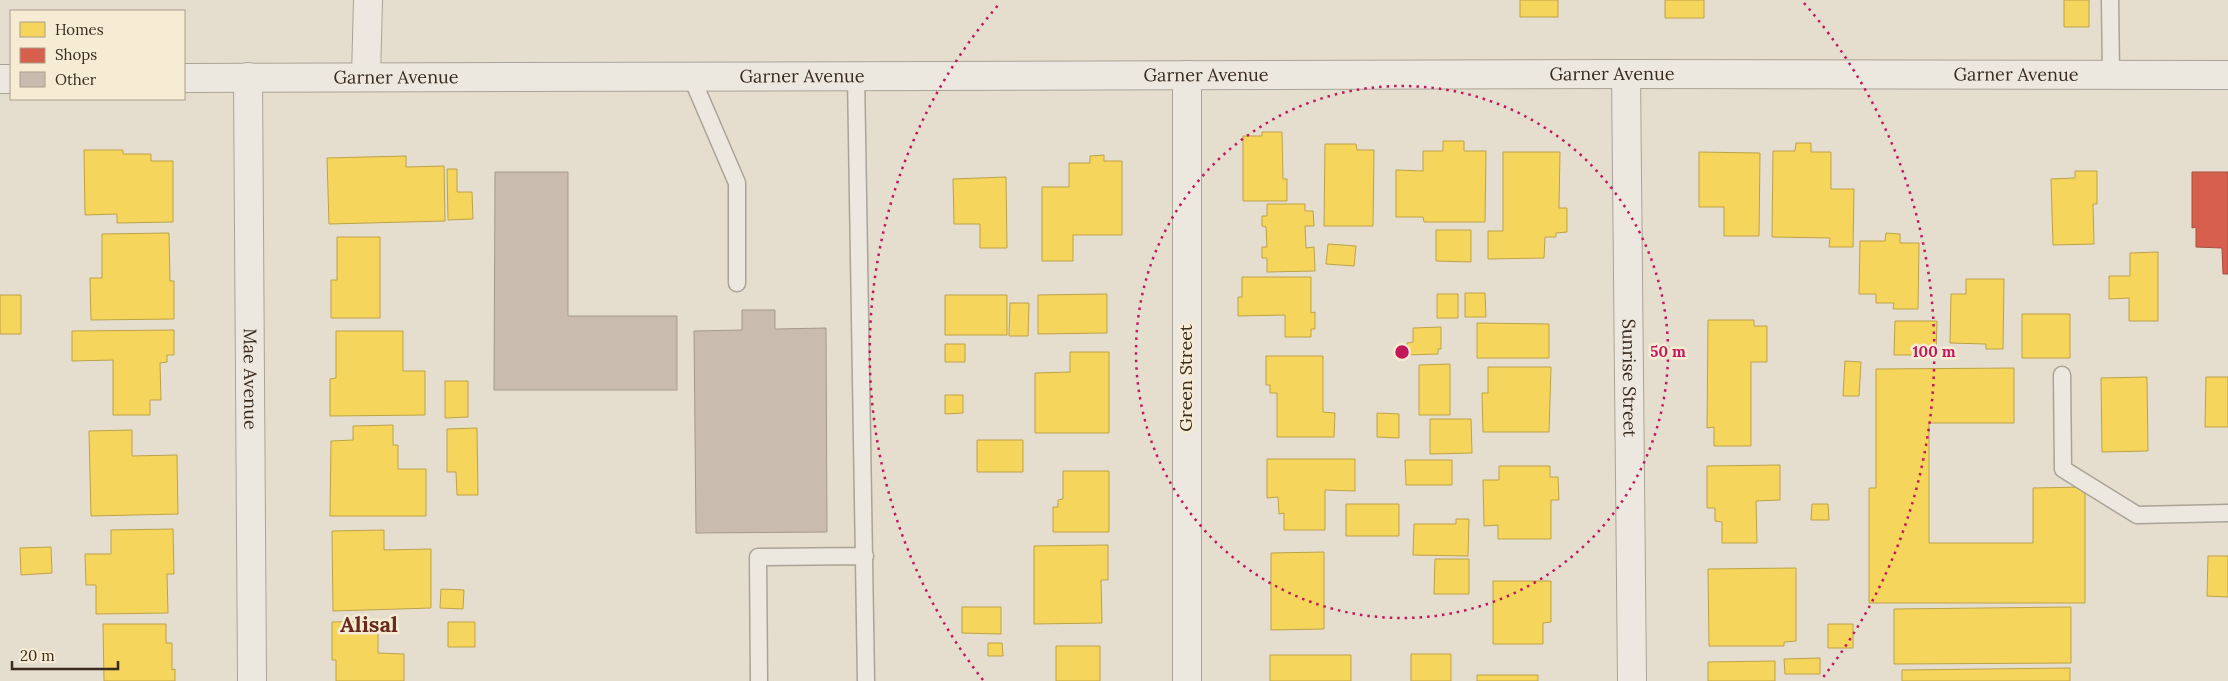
<svg xmlns="http://www.w3.org/2000/svg" width="2228" height="681" font-family="Lora,serif">
<rect width="100%" height="100%" fill="#e5dece"/>
<path fill="#f6d55c" stroke="#bda249" d="M1520,0H1558V17H1520Z
M1665,0H1704V18H1665Z
M2064,0H2089V27H2064Z
M1262,132H1282L1283,179H1287V201H1243V136H1262Z
M1443,141H1464V151H1486L1485,222H1424L1423,217H1396V170L1423,171V151H1443Z
M1796,143H1811V152H1831V189H1854L1853,247H1829L1830,238L1772,237L1773,151H1795Z
M1325,144H1356L1357,150H1374L1373,226H1324Z
M84,150H123V154H151V161H173V222L117,223V214L85,215Z
M1503,152H1560L1559,208H1567V232L1556,233V237H1545L1544,258L1488,259V231H1503Z
M1699,152L1760,153L1759,236H1724V207H1699Z
M1104,155V161H1122V235H1073V261H1042V187H1069V163H1090V156Z
M406,156V167L444,166L445,221L329,224L327,158Z
M447,169H457V192H472L473,219L448,220Z
M2075,171H2097V204H2093L2094,244L2053,245L2051,179L2075,178Z
M1006,177L1007,248H980V224H954L953,179Z
M1267,204H1305V211H1313L1314,226H1305L1306,248L1314,247L1315,271L1267,272V258H1262V247H1267L1266,227L1262,226V216H1267Z
M1436,230H1471V262L1436,261Z
M169,233L170,281H174V319L91,320L90,278H102V234Z
M1886,233L1900,234V243H1919L1918,309H1893L1894,303H1876V294H1859L1860,241H1885Z
M337,237H380V318H331V280H337Z
M1328,244L1356,246L1354,266L1326,264Z
M2158,252V321H2129V298L2109,299V276H2130V253Z
M1242,277H1311V313L1315,312V329H1311V337H1285V315L1238,316V297H1242Z
M1966,279H2004L2003,349H1986V344L1950,343L1951,294H1966Z
M1465,293H1485L1486,317H1465Z
M1107,294V333L1038,334V295Z
M1437,294H1458V318H1437Z
M0,295H21V334H0Z
M945,295H1007V335H945Z
M1010,303H1029L1028,336H1009Z
M2022,314H2070V358H2022Z
M1708,320H1754V326H1767V362H1751V446H1714V427L1707,428Z
M1895,321H1937L1936,355H1894Z
M1477,323L1549,324V358H1477Z
M1441,327V349H1438V354L1407,355V343L1413,342V328Z
M174,330V355H167V362L160,363L161,400H150V415H113V360L72,361V331Z
M336,331H403V371H425V415L330,416V379L336,378Z
M945,344H965V362H945Z
M1070,352H1109V433H1035V373L1070,372Z
M1266,356H1323V412L1335,413L1334,437H1277V393H1270V385H1266Z
M1845,361L1861,362L1859,396H1843Z
M1450,364V415H1419V365Z
M1488,367H1551L1549,432H1483L1482,393H1488Z
M2014,368V423H1929V543H2033V488L2085,487V603H1869V488H1876V369Z
M2147,377L2148,451L2102,452L2101,378Z
M2206,377H2228V427H2205Z
M445,381H468V417L445,418Z
M945,395H963V413L945,414Z
M1377,413L1399,414V438L1377,437Z
M1430,419H1471L1472,453L1430,454Z
M393,425V445H398V469H426V516H330L331,441L353,440V426Z
M477,428L478,495H457L456,472H447V429Z
M132,430V456L177,455L178,514L91,516L89,431Z
M977,440H1023V472H977Z
M1267,459H1355V491L1325,490V530H1284V513L1279,514L1278,497L1267,498Z
M1405,460H1452V485H1406Z
M1780,465V500L1756,501L1757,543H1722V522L1715,521V508H1707V466Z
M1499,466H1550V477H1558L1559,500H1551V539H1498V525L1484,526L1483,480H1499Z
M1063,471H1109V532H1053V507H1058V500L1063,499Z
M1346,504H1399V536H1346Z
M1812,504H1828L1829,520H1811Z
M1456,519H1469L1468,556L1413,555L1414,524H1456Z
M173,529L174,574H167L168,613L96,614V585H86L85,554H111V530Z
M384,530V550L431,549V608L333,611L332,531Z
M1108,545V580H1101L1102,623L1034,624V546Z
M51,547L52,573L21,575L20,548Z
M1324,552V629L1271,630V553Z
M2208,556H2228V597L2207,596Z
M1435,559H1469V594H1434Z
M1796,568V641L1784,642V646H1709L1708,569Z
M1493,581H1551V622L1543,623V644H1493Z
M441,589L464,590L463,609L440,608Z
M962,607H1001V634L962,633Z
M2071,607V663L1894,664V609Z
M378,621V653L404,654V681H336V660H332V622Z
M448,622H475V647H448Z
M103,624H166V643H172V670L175,669V681H104Z
M1828,624H1853V648H1828Z
M988,643H1002L1003,656H988Z
M1056,646H1100V681H1056Z
M1411,654H1451V681H1411Z
M1270,655H1351V681H1270Z
M1820,658V674H1785L1784,659Z
M1775,661V681H1708V662Z
M2070,668V681H1902V670Z
M1477,675H1538V681H1477Z"/>
<path fill="#d6604d" stroke="#a7503f" d="M2192,172H2228V274H2223L2222,248L2196,247V227L2192,228Z"/>
<path fill="#c9bcaf" stroke="#a5998d" d="M495,172H568V316H677V390H494Z
M742,310H775V329L826,328L827,532L696,533L694,331L742,330Z"/>
<g fill="none" stroke-linecap="round" stroke-linejoin="round">
<g stroke="#aaa397" stroke-width="19">
<path id="service" d="M2110,0L2111,73
M856,75L866,681
M691,76L737,183V283
M2062,375L2063,469L2137,515L2228,513
M759,681L758,557L865,556"/>
</g>
<g stroke="#aaa397" stroke-width="30">
<g id="minor">
<path id="s1" d="M1626,74L1632,681"/>
<path d="M1187,75V681"/>
<path id="s2" d="M248,77L252,681"/>
<path d="M366,77L368,0"/>
</g>
</g>
<g stroke="#aaa397" stroke-width="30">
<g id="tertiary">
<path id="s3" d="M184,78L1626,74L2228,75"/>
<path d="M0,79H11"/>
</g>
</g>
<use href="#service" stroke="#ede8df" stroke-width="16"/>
<use href="#minor" stroke="#ede8df" stroke-width="28"/>
<use href="#tertiary" stroke="#ede8df" stroke-width="28"/>
</g>
<g fill="none" stroke="#c2185b" stroke-width="2.5" stroke-dasharray="2.5 5">
<circle cx="1402" cy="352" r="266"/>
<path d="M983 680A532 532 0 0 1 1000 3M1804 3A532 532 0 0 1 1821 680"/>
</g>
<g text-anchor="middle" stroke-width="5" stroke-linejoin="round" paint-order="stroke">
<g font-size="18" fill="#392b1e" stroke="#f6ebd3">
<text dy="6" stroke="none"><textPath href="#s3" startOffset="1832">Garner Avenue</textPath></text>
<text dy="6" stroke="none"><textPath href="#s3" startOffset="1428">Garner Avenue</textPath></text>
<text dy="6" stroke="none"><textPath href="#s3" startOffset="618">Garner Avenue</textPath></text>
<text dy="6" stroke="none"><textPath href="#s3" startOffset="1022">Garner Avenue</textPath></text>
<text dy="6" stroke="none"><textPath href="#s3" startOffset="212">Garner Avenue</textPath></text>
<text dy="6" stroke="none"><textPath href="#s1" startOffset="304">Sunrise Street</textPath></text>
<text transform="translate(1186 378) rotate(-90)" y="6">Green Street</text>
<text dy="6" stroke="none"><textPath href="#s2" startOffset="302">Mae Avenue</textPath></text>
</g>
<g font-size="22" font-weight="bold" fill="#672a1d" stroke="#f6ebd3">
<text x="369" y="632">Alisal</text>
</g>
</g>
<circle cx="1402" cy="352" r="8" fill="#c2185b" stroke="#f6ebd3" stroke-width="2.5"/>
<g font-size="15" text-anchor="middle" font-weight="bold" fill="#c2185b" stroke="#f6ebd3" stroke-width="5" stroke-linejoin="round" paint-order="stroke">
<text x="1668" y="357">50 m</text>
<text x="1934" y="357">100 m</text>
</g>
<rect x="10" y="10" width="175" height="90" fill="#f6ebd3" stroke="#aa9e8b"/>
<rect x="20" y="22" width="25" height="15" fill="#f6d55c" stroke="#aa9e8b"/>
<text x="55" y="35" font-size="15" fill="#392b1e">Homes</text>
<rect x="20" y="48" width="25" height="15" fill="#d6604d" stroke="#aa9e8b"/>
<text x="55" y="60" font-size="15" fill="#392b1e">Shops</text>
<rect x="20" y="72" width="25" height="15" fill="#c9bcaf" stroke="#aa9e8b"/>
<text x="55" y="85" font-size="15" fill="#392b1e">Other</text>
<path d="M12 661v8h106v-8" fill="none" stroke="#392b1e" stroke-width="2.5"/>
<text x="20" y="661" font-size="15" fill="#392b1e" stroke="#f6ebd3" stroke-width="4" paint-order="stroke">20 m</text>
</svg>
